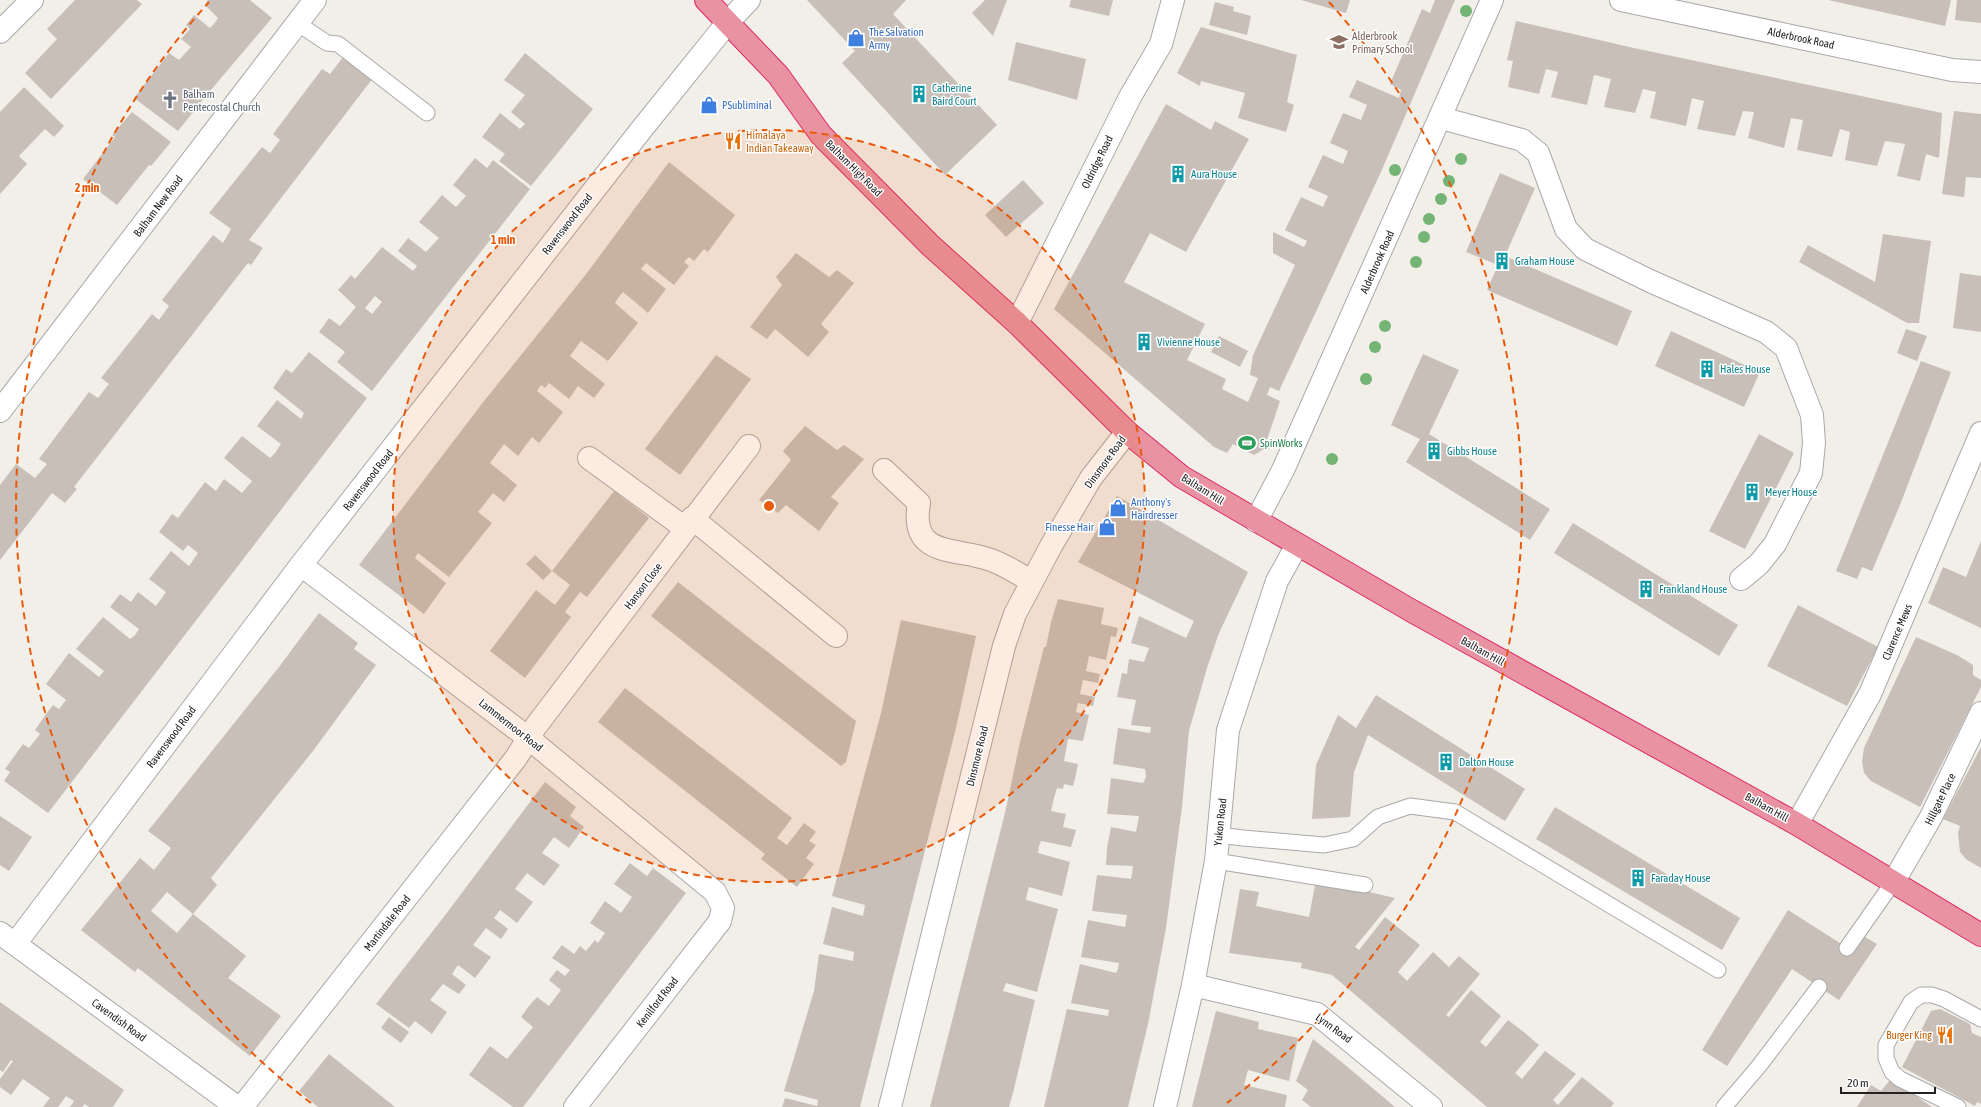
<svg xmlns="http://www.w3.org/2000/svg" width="1981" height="1107" font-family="'Asap Condensed',sans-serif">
<rect width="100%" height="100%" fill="#f2efe9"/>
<path fill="#c7bfb8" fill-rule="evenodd" d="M75,0H137L142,4L51,99L25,73L57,39L47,29Z
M208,0H250L272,18L205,97L178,131L134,98L169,53L179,60L191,47L181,39L190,29L186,25L194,15L210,28L214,24L218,18L205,5Z
M807,0H906L893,14L997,125L945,175L842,63L855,51Z
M985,0H1007L993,36L972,13Z
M1071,0H1113L1109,16L1069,7Z
M1301,0H1350L1346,13Z
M1435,0H1455L1381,172L1279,391L1270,387L1267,395L1280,401L1264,449L1254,455L1233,444L1227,453L1214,447L1054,309L1166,104L1211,130L1215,121L1249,139L1186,252L1150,233L1124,282L1205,324L1187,360L1226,379L1222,389L1248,402L1258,378L1250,375L1253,355L1295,265L1273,253V232L1304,247L1307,241L1285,230L1301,197L1323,207L1325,202L1328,196L1308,187L1323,155L1343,164L1348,151L1330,143L1343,113L1361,120L1367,105L1349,97L1357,80L1399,98L1401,90L1390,84L1422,9L1430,13Z
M1828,0H1951L1945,26Z
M1957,0H1981V23L1955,20Z
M1215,2L1234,7L1233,11L1251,16L1247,35L1209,25Z
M1516,21L1634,48L1942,113L1939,158L1926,154L1920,181L1897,176L1905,144L1885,141L1877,166L1845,160L1850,132L1840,129L1832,157L1797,150L1803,120L1791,118L1784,148L1748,138L1754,112L1743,111L1735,136L1697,129L1704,101L1692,98L1686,126L1650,118L1656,92L1643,89L1635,113L1604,107L1611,79L1594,75L1587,105L1551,97L1558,72L1546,69L1539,94L1508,87L1513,61L1507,60Z
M1201,27L1297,55L1287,102L1294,105L1286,132L1238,118L1245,93L1201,81L1200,86L1177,73Z
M1016,42L1086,59L1077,100L1008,80Z
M525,53L593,109L531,186L499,161L505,154L482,137L500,113L520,129L525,124L511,112L525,95L504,80Z
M343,57L373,78L249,240L263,248L251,265L248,263L74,487L77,489L65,503L52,493L0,560V485L16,464L35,478L47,464L39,459L89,392L98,398L109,384L101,378L152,314L159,320L169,306L162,300L213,235L223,243L231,229L209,213L262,147L270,153L280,140L273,134L322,69L330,74Z
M24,87L64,126L54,137L45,129L19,156L27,164L0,194V112Z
M1954,111L1981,114V178L1966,177L1964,197L1942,194Z
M132,112L171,142L151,166L149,165L117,205L83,179L115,137L112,135Z
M475,158L487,168L493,160L530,189L372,391L337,362L345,352L319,332L329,318L340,326L356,307L338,290L351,275L355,279L382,247L413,271L417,266L398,251L408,238L426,252L439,238L419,222L442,195L456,207L466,196L453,185ZM375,296L382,302L372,314L365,308Z
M669,162L735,215L708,252L704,249L694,261L689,257L684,262L689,266L674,285L646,263L641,269L666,289L648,313L623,292L618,298L615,303L638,323L608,361L581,341L570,356L605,384L594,398L578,386L569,399L549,383L545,388L541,385L537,391L563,412L539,443L532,437L518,456L504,444L490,463L517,485L504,502L493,493L478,512L492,523L449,577L418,553L415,558L446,583L424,614L359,565L484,401L587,273Z
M1500,173L1535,188L1505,256L1632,311L1617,346L1487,290L1498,265L1466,252Z
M1023,180L1044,203L1006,237L985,215Z
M1883,234L1931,241L1919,323H1907L1799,262L1808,245L1875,282Z
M796,253L829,277L837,270L854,283L821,324L829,332L808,357L775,329L767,339L750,327L782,285L776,277Z
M1960,273L1981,276V332L1953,328Z
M1906,329L1927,336L1917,361L1897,353Z
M1671,331L1760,372L1744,407L1655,366Z
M1219,336L1248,351L1240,367L1211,352Z
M309,352L367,398L48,813L4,781L10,772L5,769L23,744L29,748L40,734L35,730L44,717L53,705L59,709L66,700L46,684L69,653L99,677L104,671L76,649L103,617L130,639L135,635L139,629L110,607L120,594L131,602L138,592L156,606L166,592L149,579L171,551L189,566L198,553L188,545L183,551L159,532L172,514L178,518L205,482L216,491L224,479L242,493L252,481L224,458L242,436L270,458L275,453L281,444L257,426L277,400L301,419L304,413L273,388L286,369L292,373Z
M1423,354L1459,370L1429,434L1550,509L1530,540L1406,462L1420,439L1391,425Z
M716,355L751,379L680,475L645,449Z
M1921,361L1951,372L1900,505L1872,571L1862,567L1857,579L1836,571Z
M805,426L837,450L844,445L864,459L831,497L839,503L819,531L786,505L778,513L759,500L791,460L783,451Z
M1759,434L1794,453L1745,549L1709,531Z
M614,491L649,518L587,597L580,592L565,612L571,617L525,678L490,651L536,590L555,605L570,585L552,571L543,580L526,564L535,555L552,571Z
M1117,496L1248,572L1219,633L1207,668L1189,731L1182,807L1166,928L1148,1024L1128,1107H1044L1067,1009L1108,1016L1109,1010L1071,1003L1080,964L1116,973L1118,969L1119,963L1081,957L1088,920L1125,927L1127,915L1092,911L1097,875L1131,879L1132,874L1133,866L1106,865L1107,848L1111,827L1136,832L1139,816L1107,814L1111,778L1143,783L1146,777L1145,769L1113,764L1118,728L1150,733L1151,727L1131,725L1136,700L1117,697L1122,673L1127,674L1129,659L1144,662L1149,648L1131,643L1139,616L1186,638L1194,621L1078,562Z
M1573,523L1738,625L1719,656L1554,553Z
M1981,541V628L1928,603L1943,567L1966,577Z
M678,582L856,721L846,762L841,766L651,616Z
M1058,599L1104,608L1101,624L1118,628L1116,637L1111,636L1106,660L1089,656L1086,671L1100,674L1098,683L1083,680L1080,694L1095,697L1093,706L1078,703L1076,712L1089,715L1083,741L1068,739L1064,761L1078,764L1075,779L1073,786L1064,784L1063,789L1057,788L1054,798L1051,811L1066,814L1063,827L1076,830L1071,847L1041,841L1039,846L1038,853L1070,862L1062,896L1029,887L1027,894L1026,900L1058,909L1037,992L1006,983L1003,991L1035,1000L1013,1093L1009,1107H930L1005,813L1020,742L1044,647H1046L1051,622Z
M1798,605L1878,647L1847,706L1767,666Z
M319,613L358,643L354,649L376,665L313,751L211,878L217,885L193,914L167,892L151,911L177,933L193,914L246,956L228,978L281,1016L250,1056L138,968L135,972L81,930L140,858L154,870L171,848L148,831L279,667Z
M901,620L976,636L956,728L860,1107H782L785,1098L817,1106L818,1100L784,1091L814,991L819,954L853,961L854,952L823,944L832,907L863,916L865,905L832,896L881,713Z
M1916,637L1957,655L1973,665V675L1981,680V687L1920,807L1871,781L1864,773L1862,762L1864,748Z
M625,688L792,818L777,838L787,845L804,823L816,832L809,841L816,845L806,858L814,864L797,887L761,859L765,854L598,722Z
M1376,695L1525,789L1505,821L1368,735L1354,772L1350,817L1312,819L1316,765L1338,715L1356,728Z
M1981,747V868L1967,860L1960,852L1958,833L1960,826L1943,819Z
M545,782L576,807L570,816L584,827L569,848L554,837L542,853L560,865L544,886L527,873L515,889L533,902L517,923L500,910L494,918L508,929L501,939L486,928L473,945L491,957L475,978L458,965L452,974L466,985L459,994L443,984L430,1000L447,1012L432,1034L415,1021L409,1028L376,1004L446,914Z
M1555,807L1740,918L1722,950L1536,839Z
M0,816L32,837L9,871L0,865Z
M630,863L647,876L653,868L686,893L523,1107H513L469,1075L490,1046L507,1059L533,1027L521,1017L529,1006L537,997L549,1006L561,990L549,980L557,970L565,976L570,970L552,958L562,945L574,954L580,946L586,951L595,940L598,943L605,933L590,923L605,901L621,913L632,897L614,884Z
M1316,880L1395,898L1355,947L1359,950L1385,917L1420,945L1398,972L1407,981L1433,952L1449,967L1459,956L1480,974L1446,1015L1449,1017L1471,990L1501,1016L1480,1042L1486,1047L1508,1020L1525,1033L1539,1045L1515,1073L1522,1079L1545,1051L1576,1074L1553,1100L1558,1105L1582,1077L1614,1103L1611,1107H1487L1332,975L1301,968L1302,963L1229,953L1240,889L1259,892L1256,906L1309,917Z
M1788,910L1854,952L1865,937L1877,944L1839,1000L1792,969L1727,1066L1702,1050Z
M0,1002L124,1090L113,1107H89L85,1104L82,1107H70L74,1101L66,1096L58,1107H43L50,1098L23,1079L11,1095L0,1087V1079L13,1061L11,1060L3,1072L0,1070Z
M1940,1009L1970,1024L1972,1033L1981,1037V1104L1977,1102L1975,1106L1902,1067L1931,1011Z
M1216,1011L1259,1022L1258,1029L1298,1038L1289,1081L1248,1070L1244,1085L1287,1095L1285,1107H1192Z
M389,1017L409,1032L401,1043L381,1028Z
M1313,1039L1344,1064L1395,1107H1311L1302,1100L1308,1090L1296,1081Z
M329,1054L395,1107H318L299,1091Z
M1891,1079L1932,1107H1857L1871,1085L1881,1091Z"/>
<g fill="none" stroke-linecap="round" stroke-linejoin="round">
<g stroke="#a9a9a9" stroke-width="17">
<path id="lane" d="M297,23L327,43L338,44L427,113
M1219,835L1243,838L1324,845L1353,839L1378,817L1410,806L1455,812L1718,970
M1216,861L1365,885
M1847,948L1894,881
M1724,1107L1759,1066L1819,987
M1958,1107L1900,1079L1892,1072L1886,1058V1045L1911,1002L1921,995H1932L1944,999L1981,1019"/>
</g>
<g stroke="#a9a9a9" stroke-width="24">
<path id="street" d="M1621,0L1952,70L1981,72
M0,32L32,0
M1441,118L1522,140L1538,153L1566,229L1585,249L1650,281L1766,332L1786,348L1812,415L1814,443L1811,473L1775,544L1759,564L1741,579
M1017,323L1130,97L1161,44L1173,0
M0,411L315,0
M589,458L685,528
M884,470L919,503C909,558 955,547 991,560C1005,565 1019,574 1032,582
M692,518L836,636
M1256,521L1283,470L1492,0
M301,565L527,737L715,892L723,908L720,921L575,1107
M1797,824L1870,694L1981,433
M1894,881L1931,817L1981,713
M0,933L237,1107
M15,944L301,565L641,130L728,22L749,0
M1193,985L1317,1014L1431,1107
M242,1107L516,758L536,726L749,446
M890,1107L1004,646L1015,614L1051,546L1091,478L1127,432
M1165,1107L1193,985L1216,861L1228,730L1277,581L1297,545"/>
</g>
<g stroke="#dc2a67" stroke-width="24">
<path id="highway" d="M706,0L778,75L821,135L930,245L1017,323L1127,432L1182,477L1412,611L1797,824L1981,935"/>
</g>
<use href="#lane" stroke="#fff" stroke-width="15"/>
<use href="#street" stroke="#fff" stroke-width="22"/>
<use href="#highway" stroke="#e892a2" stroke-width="22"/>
</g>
<g fill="#74b475">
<circle cx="1466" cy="11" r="6"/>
<circle cx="1461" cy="159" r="6"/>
<circle cx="1395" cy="170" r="6"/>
<circle cx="1449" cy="181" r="6"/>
<circle cx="1441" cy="199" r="6"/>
<circle cx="1429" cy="219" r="6"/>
<circle cx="1424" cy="237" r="6"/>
<circle cx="1416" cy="262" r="6"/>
<circle cx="1385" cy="326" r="6"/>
<circle cx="1375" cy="347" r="6"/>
<circle cx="1366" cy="379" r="6"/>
<circle cx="1332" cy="459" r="6"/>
</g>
<circle cx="769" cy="506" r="376" fill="#e8590c" fill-opacity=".12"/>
<g fill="none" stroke="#e8590c" stroke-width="2" stroke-dasharray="7 5">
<circle cx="769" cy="506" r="376"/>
<path d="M311 1103A753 753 0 0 1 209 2M1329 2A753 753 0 0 1 1227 1103"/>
</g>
<defs>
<g id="shop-bare" transform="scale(1.38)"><path d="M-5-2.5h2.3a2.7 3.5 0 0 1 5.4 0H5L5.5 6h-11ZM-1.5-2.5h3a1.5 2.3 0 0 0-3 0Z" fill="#3f7fe0" stroke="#fff" stroke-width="2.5" paint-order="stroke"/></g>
<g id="school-bare" transform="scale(1.38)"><path d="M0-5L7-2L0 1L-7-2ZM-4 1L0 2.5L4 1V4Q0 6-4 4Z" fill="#8d6e63" stroke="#fff" stroke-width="2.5" paint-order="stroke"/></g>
<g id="building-bare" transform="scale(1.38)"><path d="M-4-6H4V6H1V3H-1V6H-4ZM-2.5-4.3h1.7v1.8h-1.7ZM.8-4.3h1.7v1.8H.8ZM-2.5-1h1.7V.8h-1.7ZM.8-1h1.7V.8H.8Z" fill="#0f9aa8" stroke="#fff" stroke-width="2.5" paint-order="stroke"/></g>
<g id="church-bare" transform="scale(1.38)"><path d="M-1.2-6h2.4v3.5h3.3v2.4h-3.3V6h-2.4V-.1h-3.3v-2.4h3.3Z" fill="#6b7280" stroke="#fff" stroke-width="2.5" paint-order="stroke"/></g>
<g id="restaurant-bare" transform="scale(1.38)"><path d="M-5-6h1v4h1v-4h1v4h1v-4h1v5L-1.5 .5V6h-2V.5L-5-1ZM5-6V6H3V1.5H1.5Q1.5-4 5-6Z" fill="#e8710a" stroke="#fff" stroke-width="2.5" paint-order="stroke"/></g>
<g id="stadium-bare" transform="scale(1.38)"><path d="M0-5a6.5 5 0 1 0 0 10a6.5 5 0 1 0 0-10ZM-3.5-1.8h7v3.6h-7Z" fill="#2e9e5b" stroke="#fff" stroke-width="2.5" paint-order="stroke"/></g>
</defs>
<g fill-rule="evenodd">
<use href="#shop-bare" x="856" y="38"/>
<use href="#school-bare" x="1339" y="42"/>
<use href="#building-bare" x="919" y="94"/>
<use href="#church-bare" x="170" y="100"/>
<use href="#shop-bare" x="709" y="105"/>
<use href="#restaurant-bare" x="733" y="141"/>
<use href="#building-bare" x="1178" y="174"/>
<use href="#building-bare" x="1502" y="261"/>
<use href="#building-bare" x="1144" y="342"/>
<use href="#building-bare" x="1707" y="369"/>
<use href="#stadium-bare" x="1247" y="443"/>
<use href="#building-bare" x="1434" y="451"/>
<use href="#building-bare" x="1752" y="492"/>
<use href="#shop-bare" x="1118" y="508"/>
<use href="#shop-bare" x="1107" y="527"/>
<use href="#building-bare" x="1646" y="589"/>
<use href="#building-bare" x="1446" y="762"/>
<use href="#building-bare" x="1638" y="878"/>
<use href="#restaurant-bare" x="1945" y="1035"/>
</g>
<g text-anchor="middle" stroke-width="3" stroke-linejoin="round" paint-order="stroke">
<g font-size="11" fill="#366cbe" stroke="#fff" text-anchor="start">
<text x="869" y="36">The Salvation<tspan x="869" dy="13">Army</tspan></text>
<text x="722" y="109">PSubliminal</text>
<text x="1131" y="506">Anthony's<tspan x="1131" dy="13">Hairdresser</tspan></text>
<text x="1094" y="531" text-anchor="end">Finesse Hair</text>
</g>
<g font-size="11" fill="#785e54" stroke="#fff" text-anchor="start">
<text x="1352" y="40">Alderbrook<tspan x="1352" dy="13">Primary School</tspan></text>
</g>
<g font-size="11" fill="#222" stroke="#fff">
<text transform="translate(1801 38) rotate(12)" y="4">Alderbrook Road</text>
<text transform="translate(1097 162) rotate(-64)" y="4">Oldridge Road</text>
<text transform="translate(854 168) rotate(45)" y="4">Balham High Road</text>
<text transform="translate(158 206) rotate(-53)" y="4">Balham New Road</text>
<text transform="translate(567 224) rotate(-52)" y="4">Ravenswood Road</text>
<text transform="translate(1377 262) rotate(-66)" y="4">Alderbrook Road</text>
<text transform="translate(1105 462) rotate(-54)" y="4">Dinsmore Road</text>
<text transform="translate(368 480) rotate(-52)" y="4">Ravenswood Road</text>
<text transform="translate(1203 489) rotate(32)" y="4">Balham Hill</text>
<text transform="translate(643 586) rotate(-53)" y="4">Hanson Close</text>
<text transform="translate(1897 632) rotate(-67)" y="4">Clarence Mews</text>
<text transform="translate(1483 651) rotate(29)" y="4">Balham Hill</text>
<text transform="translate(511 725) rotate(38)" y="4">Lammermoor Road</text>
<text transform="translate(171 737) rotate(-53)" y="4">Ravenswood Road</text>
<text transform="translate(977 756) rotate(-76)" y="4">Dinsmore Road</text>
<text transform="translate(1940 799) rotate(-64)" y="4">Hillgate Place</text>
<text transform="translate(1767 807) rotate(29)" y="4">Balham Hill</text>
<text transform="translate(1220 822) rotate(-84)" y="4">Yukon Road</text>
<text transform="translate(387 923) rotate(-52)" y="4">Martindale Road</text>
<text transform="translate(657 1002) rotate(-52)" y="4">Kenilford Road</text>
<text transform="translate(119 1020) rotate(36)" y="4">Cavendish Road</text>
<text transform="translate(1334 1028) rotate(36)" y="4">Lynn Road</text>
</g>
<g font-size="11" fill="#0d838f" stroke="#fff" text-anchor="start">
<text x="932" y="92">Catherine<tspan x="932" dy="13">Baird Court</tspan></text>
<text x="1191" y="178">Aura House</text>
<text x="1515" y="265">Graham House</text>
<text x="1157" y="346">Vivienne House</text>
<text x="1720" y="373">Hales House</text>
<text x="1447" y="455">Gibbs House</text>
<text x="1765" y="496">Meyer House</text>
<text x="1659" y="593">Frankland House</text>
<text x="1459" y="766">Dalton House</text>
<text x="1651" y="882">Faraday House</text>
</g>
<g font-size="11" fill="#5b616d" stroke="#fff" text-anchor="start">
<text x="183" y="98">Balham<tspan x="183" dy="13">Pentecostal Church</tspan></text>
</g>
<g font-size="11" fill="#c56008" stroke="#fff" text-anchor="start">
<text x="746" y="139">Himalaya<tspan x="746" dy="13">Indian Takeaway</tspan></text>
<text x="1932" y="1039" text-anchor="end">Burger King</text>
</g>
<g font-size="11" fill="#27864d" stroke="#fff" text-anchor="start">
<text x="1260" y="447">SpinWorks</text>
</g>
</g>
<circle cx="769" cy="506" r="6" fill="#e8590c" stroke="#fff" stroke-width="2"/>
<g font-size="12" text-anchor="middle" font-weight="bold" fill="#e8590c" stroke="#fff" stroke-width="3" stroke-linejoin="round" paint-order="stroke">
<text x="87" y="192">2 min</text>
<text x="503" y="244">1 min</text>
</g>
<path d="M1841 1087v6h94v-6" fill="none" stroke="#222222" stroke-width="2"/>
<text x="1847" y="1087" font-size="12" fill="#222222" stroke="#ffffff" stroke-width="3" paint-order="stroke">20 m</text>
</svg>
